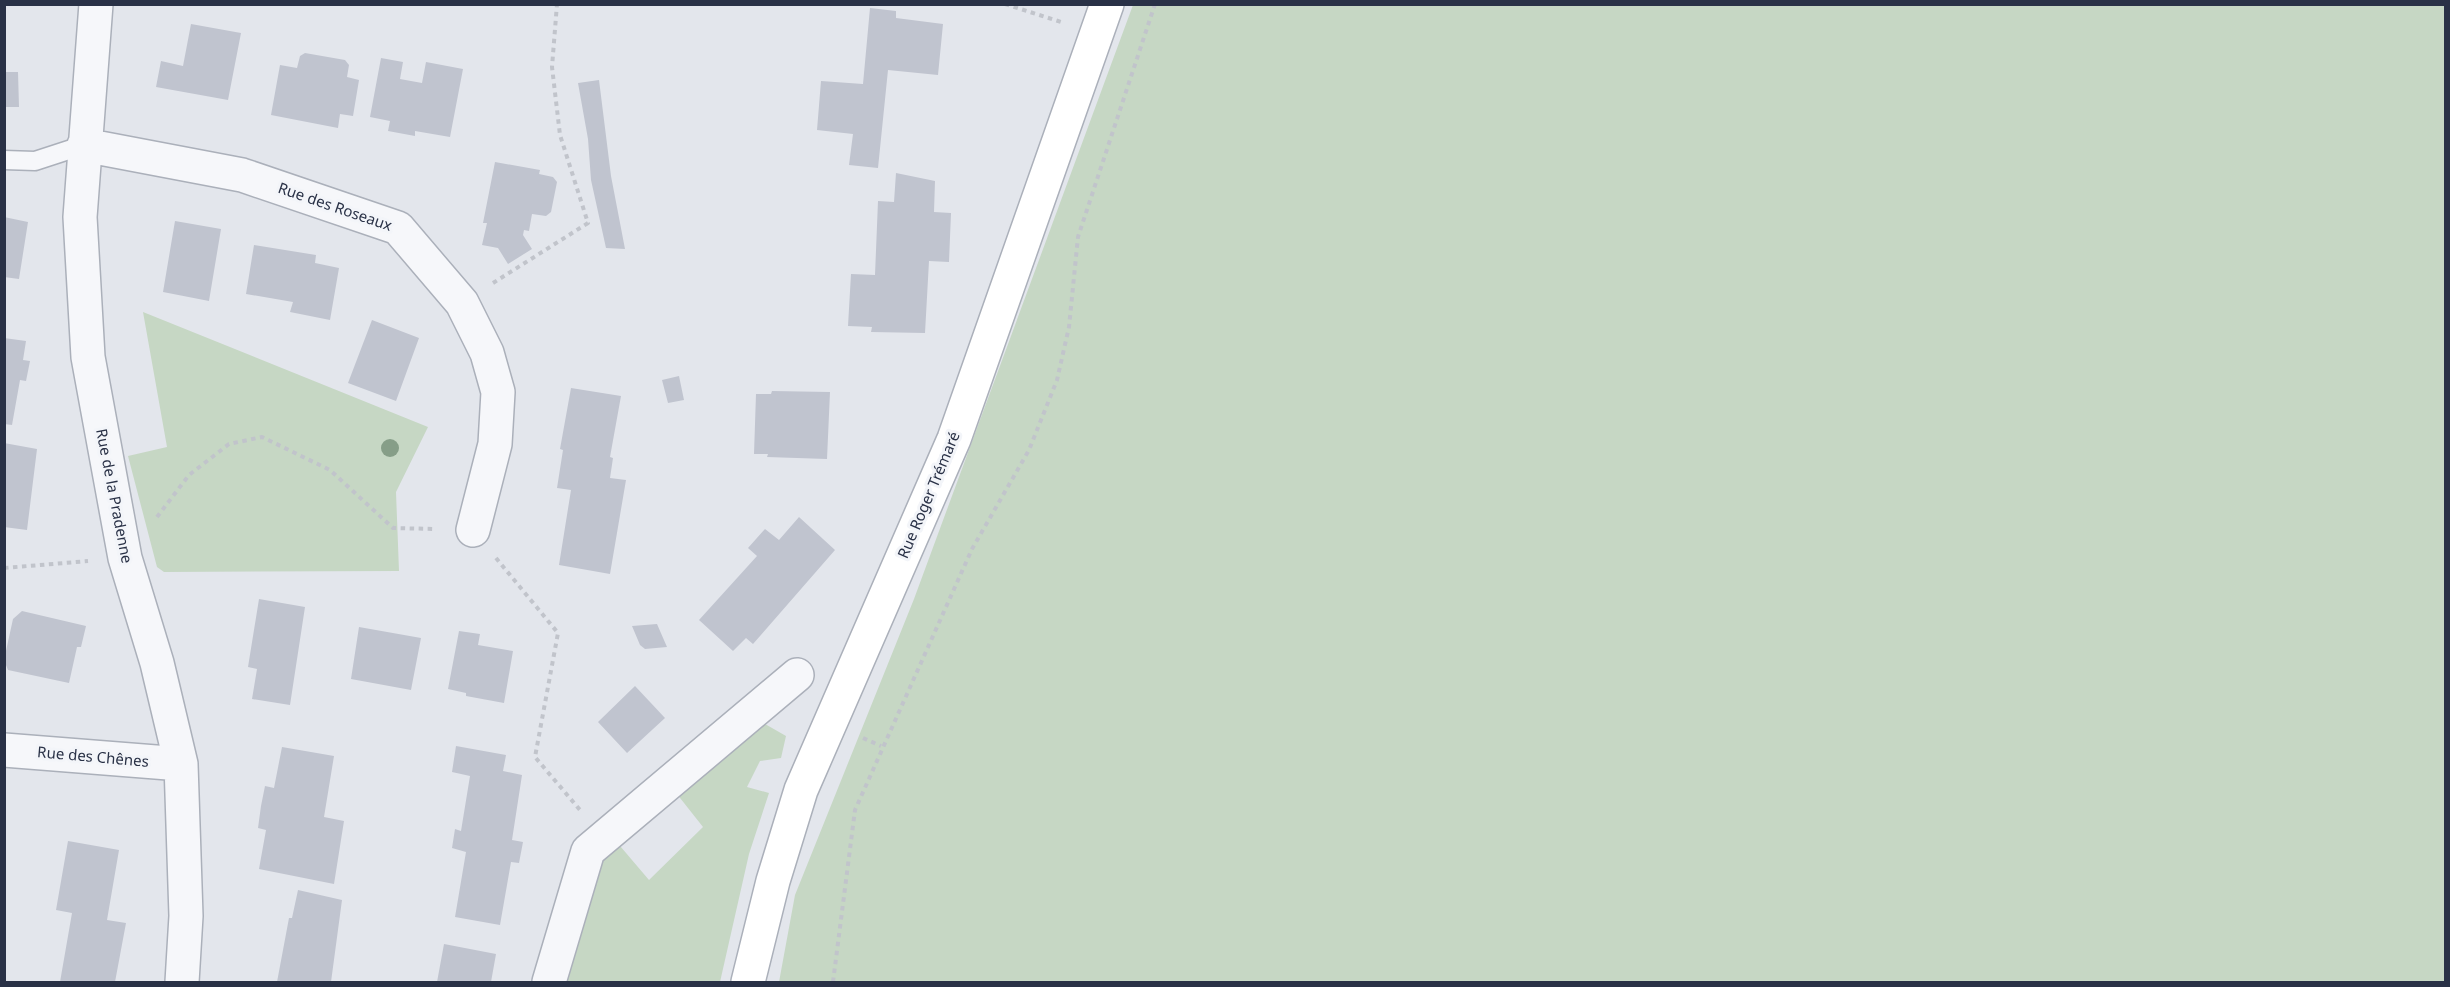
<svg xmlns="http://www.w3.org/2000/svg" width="2450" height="987" font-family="'Noto Sans',sans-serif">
<rect width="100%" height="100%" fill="#e3e6ec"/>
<path fill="#c6d7c4" d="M1133,5H2445V982H779L795,895L914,599Z
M143,312L428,427L396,492L399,571L164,572L157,567L128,456L167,447Z
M751,716L786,736L781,758L760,761L747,787L769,793L749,854L720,982H549L609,833L649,880L703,827L669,784Z"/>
<path fill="#c0c4cf" d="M870,8L896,11V18L943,24L938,75L888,70L878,168L849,165L853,134L817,130L821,81L863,84Z
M191,24L241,33L228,100L156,87L161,61L183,66Z
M305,53L345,60L349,65L347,77L359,80L353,116L340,114L338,128L271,115L280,65L297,68L300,56Z
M381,58L403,62L400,79L422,83L426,62L463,69L450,137L415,131V136L388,131L390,121L370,117Z
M4,72H18L19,107H4Z
M599,80L611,176L625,249L606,248L591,180L588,139L578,83Z
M495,162L540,170L539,174L553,177L557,182L551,212L546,216L532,214L529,231L524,230L523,235L532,249L508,264L498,248L482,245L487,223H483Z
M896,173L935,181L934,212L951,213L949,262L929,261L925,333L871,332L872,327L848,326L851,274L875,275L878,201L894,202Z
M4,217L28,222L19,279L4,277Z
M175,221L221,229L209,301L163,292Z
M254,245L316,255L315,263L339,268L330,320L290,312L293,302L246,294Z
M372,320L419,338L396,401L348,383Z
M4,338L26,341L23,360L30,361L26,381L20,380L12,425L4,424Z
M679,376L684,400L668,403L662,380Z
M571,388L621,396L610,457L613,458L610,478L626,480L610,574L559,565L571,490L557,488L563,450L560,449Z
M772,391L830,392L827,459L767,457L768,454H754L756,394H771Z
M4,443L37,449L27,530L4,527Z
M799,517L835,550L753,644L746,638L733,651L699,620L757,556L748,548L765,529L779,540Z
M259,599L305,607L290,705L252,699L257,669L248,667Z
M22,611L86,626L81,647H77L69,683L8,670L4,660L13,619Z
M657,624L667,647L645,649L640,645L632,626Z
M359,627L421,638L411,690L351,679Z
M459,631L480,634L478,645L513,651L504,703L466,696V693L448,689Z
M635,686L665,718L627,753L598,722Z
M456,746L506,755L503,771L522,775L512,840L523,842L519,863L511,862L500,925L455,917L466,852L452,848L455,829L461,831L470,776L452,772Z
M282,747L334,756L324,817L344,821L334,884L259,869L266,830L258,828L261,806L265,786L274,788Z
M68,841L119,850L107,920L126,923L115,982H60L72,913L56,910Z
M298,890L342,900L331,982H277L289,918H292Z
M444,944L496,954L491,982H437Z"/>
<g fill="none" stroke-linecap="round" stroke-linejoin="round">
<g stroke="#abb0ba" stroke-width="21">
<path id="lane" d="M4,160L35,161L84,145"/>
</g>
<g stroke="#abb0ba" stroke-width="36">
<path id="street" d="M96,4L80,217L88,357L125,558L157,663L181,764L186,916L182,982
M84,145L242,175L398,228L462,303L487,353L498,392L495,444L473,530
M4,750L181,764
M549,982L588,851L797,675"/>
</g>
<g stroke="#abb0ba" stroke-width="36">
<path id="secondary" d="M748,982L773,881L801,790L954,439L1107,4"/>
</g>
<path stroke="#c1c4cb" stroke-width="4" stroke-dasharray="4.5 4.5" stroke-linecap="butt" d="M1005,4L1061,22
M493,283L588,223L560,135L552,67L557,4
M157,517L189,475L229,444L262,437L330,470L393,528L435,529
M496,558L558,633L535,757L580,810
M4,568L88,561
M863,738L881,746
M833,982L855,810L972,549L1029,450L1057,380L1069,327L1078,237L1155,4"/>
<use href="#lane" stroke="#f6f7fa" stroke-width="18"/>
<use href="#street" stroke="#f6f7fa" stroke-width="33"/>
<use href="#secondary" stroke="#fff" stroke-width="33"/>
</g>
<circle fill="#869e88" cx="390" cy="448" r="9"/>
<g text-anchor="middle" stroke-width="6" stroke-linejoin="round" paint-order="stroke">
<g font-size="15" fill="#293146" stroke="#f3f5f9">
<text transform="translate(335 207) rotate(19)" y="5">Rue des Roseaux</text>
<text transform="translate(929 495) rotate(-67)" y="5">Rue Roger Trémaré</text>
<text transform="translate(114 496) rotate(79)" y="5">Rue de la Pradenne</text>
<text transform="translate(93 757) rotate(5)" y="5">Rue des Chênes</text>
</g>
</g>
<rect width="2450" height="987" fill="none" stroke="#293146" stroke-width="12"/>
</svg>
